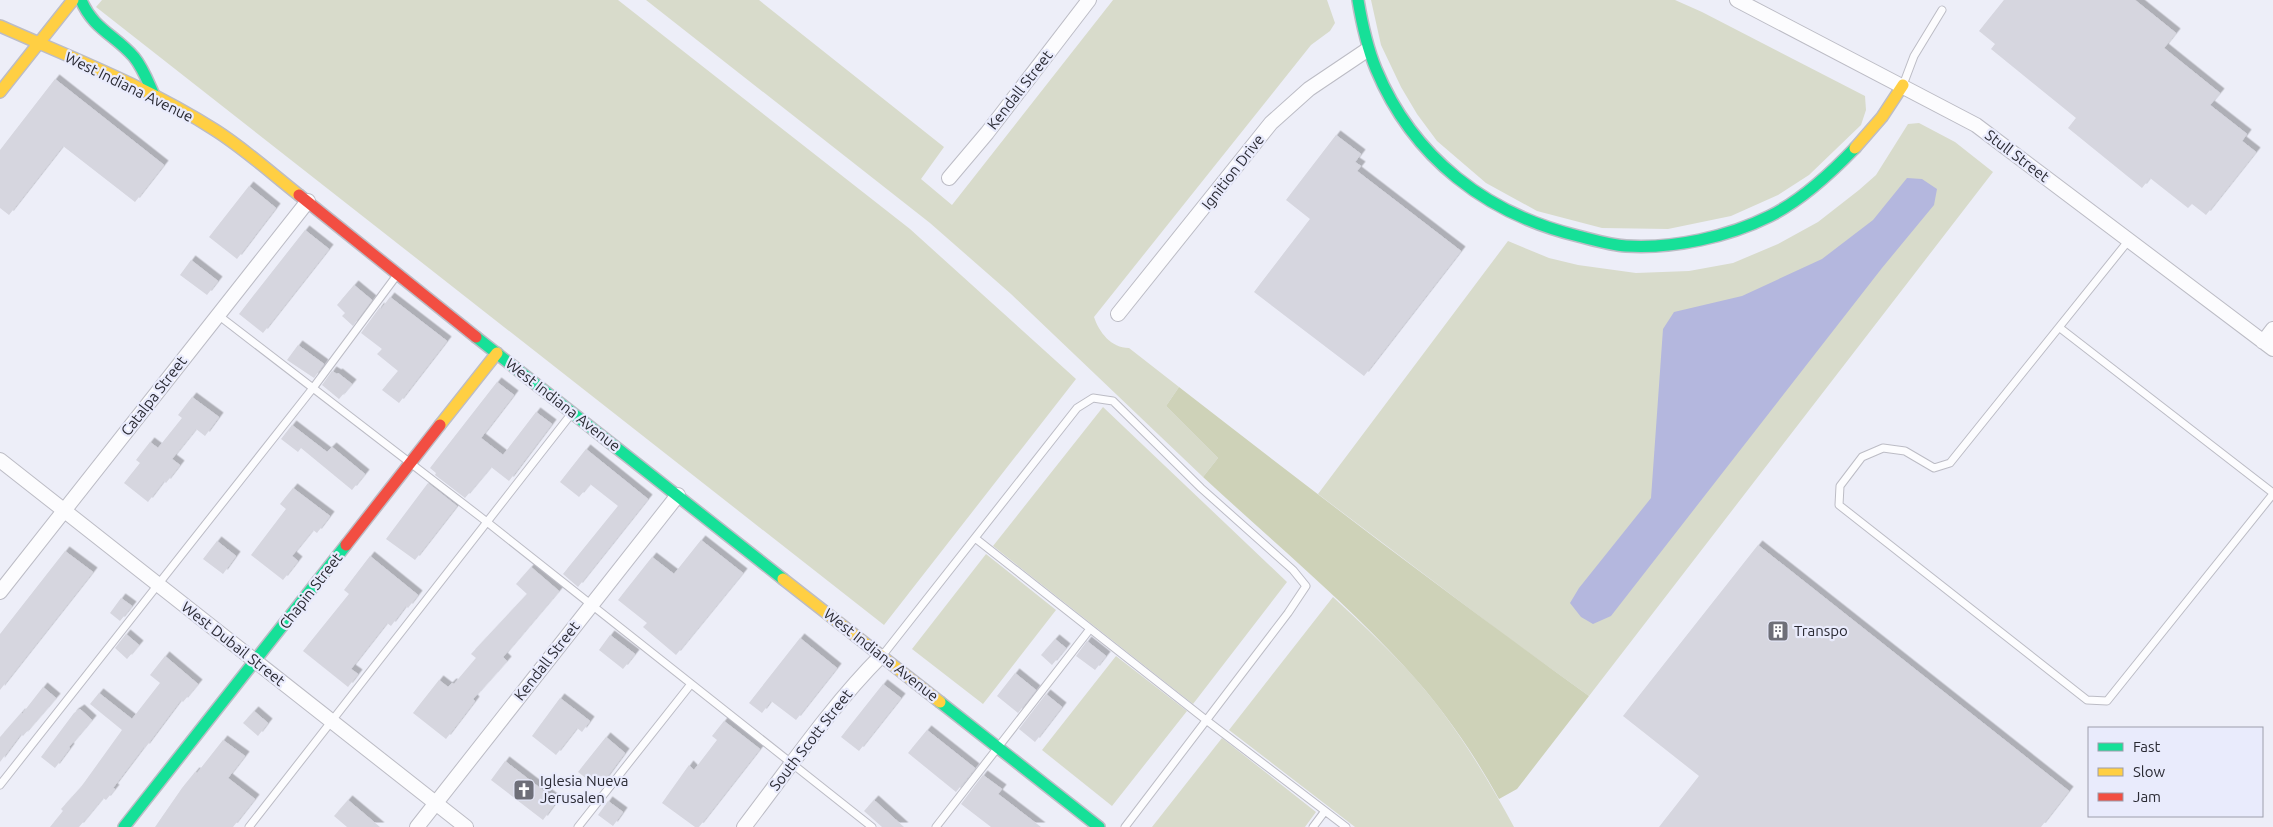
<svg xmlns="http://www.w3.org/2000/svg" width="2273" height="827" font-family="Ubuntu,sans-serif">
<defs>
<filter id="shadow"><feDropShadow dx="4.5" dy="-4.5" stdDeviation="0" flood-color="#0004"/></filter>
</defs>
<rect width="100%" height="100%" fill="#edeef8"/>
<path fill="#d8dbcb" d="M102,0H618L910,229L1076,379L884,625L96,7Z
M646,0H759L944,147L921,179L952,205L1113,0H1327L1335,23L1330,31L1311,45L1094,317C1099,332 1111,348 1129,348L1179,387L1166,406L1218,458L1203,477L1011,294L930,223Z
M1371,0H1675L1702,12L1865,96L1866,110L1861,125L1809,175L1778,195L1731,216L1668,229L1602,228L1537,211L1486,183L1437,141L1417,114L1401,87L1381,45Z
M1919,123L1955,142L1993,172L1589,696L1507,637L1318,494L1508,241L1549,258L1578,265L1636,273L1689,271L1733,263L1778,244L1818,222L1859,190L1876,175L1908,124Z
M1103,407L1287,582L1193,704L993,546Z
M986,554L1056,610L983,704L912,649Z
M1333,597C1357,619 1381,642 1404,666C1449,714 1483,770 1514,827H1355L1229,730Z
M1116,656L1187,711L1112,806L1042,750Z
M1222,738L1316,812L1305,827H1152Z"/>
<path fill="#ced2b8" d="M1179,387C1314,492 1450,596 1589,696L1517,789L1499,799C1473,752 1441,706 1404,666C1342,599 1270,539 1203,477L1218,458L1166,406Z"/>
<path fill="#b4b7de" d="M1907,178L1922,179L1937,189L1934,205L1882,268L1611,616L1593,624L1581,617L1570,603L1579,588L1651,498L1663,329L1674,312L1742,296L1822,259L1873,220Z"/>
<path fill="#d6d6df" filter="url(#shadow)" d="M2004,0H2135L2176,33L2164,48L2220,93L2210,105L2247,134L2242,141L2256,152L2206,215L2192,204L2188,208L2150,178L2142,188L2068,128L2076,118L1991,49L1995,44L1979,31Z
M55,79L164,165L135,202L63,146L9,215L0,208V150Z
M1336,135L1361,154L1355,162L1361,166L1357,171L1461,251L1364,376L1254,292L1310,219L1286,200Z
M249,186L276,208L237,259L209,237Z
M305,230L329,249L263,333L239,314Z
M191,260L218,281L207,295L180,275Z
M354,285L372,300L353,326L342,316L345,313L337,305Z
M390,297L447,341L399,403L382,390L398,371L377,354L382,349L361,333L380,307L381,309Z
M298,345L324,364L314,378L287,360Z
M332,371L337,374L338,373L352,384L339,399L322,385Z
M497,382L514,395L481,438L503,455L536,412L552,424L509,481L491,467L465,498L435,475L436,473L430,468Z
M192,397L219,417L205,436L196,429L172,459L180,465L166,483L164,481L148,502L124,483L140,463L136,460L150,442L158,448L182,418L178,415Z
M292,425L327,452L332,447L365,474L352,490L301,448L298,452L281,439Z
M586,449L648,499L578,587L563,574L618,506L590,484L579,497L560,482Z
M428,483L457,506L415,560L386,539Z
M293,488L330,516L317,533L313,530L292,556L298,561L283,580L251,555L286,509L280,504Z
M701,540L743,573L676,655L643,627L647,623L618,600L652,557L674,574Z
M217,541L236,556L223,574L203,559Z
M1758,545L2069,791L2041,827H1659L1699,776L1623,716Z
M65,551L93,572L0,690V634Z
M370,556L418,595L408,608L406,606L391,626L387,623L351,669L358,674L348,687L303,651L349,594L344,590Z
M531,567L559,591L503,657L507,661L473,699L475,701L446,739L413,713L439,680L448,687L452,683L454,684L476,658L471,654L527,594L516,584Z
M121,598L132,606L120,621L110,613Z
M126,634L139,645L127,659L115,648Z
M610,635L635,654L623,669L599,650Z
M800,638L837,668L796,720L771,701L762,713L749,703Z
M1055,639L1066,648L1052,665L1041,655Z
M1087,641L1106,656L1095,670L1076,656Z
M165,656L198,684L183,702L181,700L145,748L144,747L113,788L115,789L106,800L103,798L79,827H50L63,811L61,809L81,787L122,730L90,704L99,693L132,719L160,683L150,675Z
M1015,673L1036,690L1018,713L997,696Z
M883,684L901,698L859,751L841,737Z
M43,687L56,698L23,736L21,734L0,762V737L21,713L22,714Z
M1046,694L1062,707L1035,742L1019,729Z
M560,698L590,721L582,732L577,728L556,755L532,736Z
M80,709L92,720L69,747L70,748L55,768L41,757L74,713Z
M254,711L268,723L258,736L243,723Z
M724,721L760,749L699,827H695L662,803L689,765L694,770L717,740L712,736Z
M927,730L975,768L956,792L908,753Z
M606,737L625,753L599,788L578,772Z
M223,740L245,756L228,778L255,799L233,827H155L182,788L195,772L197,773Z
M505,761L557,801L543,820L491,780Z
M983,775L1002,789L998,794L1041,827H991L961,804Z
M348,800L380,827H347L334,816Z
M874,800L904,827H882L864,811Z
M608,801L623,812L613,826L598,815Z"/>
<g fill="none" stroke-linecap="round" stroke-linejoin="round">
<g stroke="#bcbcc5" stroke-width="9">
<path id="lane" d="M1903,85L1914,56L1942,10
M2129,240L1950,463L1934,468L1905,451L1883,448L1862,457L1840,486L1839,505L2087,700L2107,701L2273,494
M218,315L487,522L872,827
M2060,328L2273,493
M975,538L1206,720L1346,827
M882,656L1077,408L1093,398L1113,401L1201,488L1293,570L1306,586L1288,613L1125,827
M0,785L313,388L397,275
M249,827L572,413
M578,827L691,684
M936,827L1090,629
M1313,827L1325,811"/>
</g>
<g stroke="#bcbcc5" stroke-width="16">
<path id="street" d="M1737,0L1976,125L2273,349
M949,178L987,133L1089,0
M1118,314L1271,123L1309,89L1367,50
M2263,342L2273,329
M0,460L466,827
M0,592L308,201
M417,827L678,495
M744,827C787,771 831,706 881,656"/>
</g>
<g stroke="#bcbcc5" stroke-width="14">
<path id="fast" d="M81,0C93,29 115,35 134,57C143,68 148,82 154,95
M1358,0C1362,24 1367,47 1376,69C1413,158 1487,214 1578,236C1594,240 1610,245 1626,246C1673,249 1728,237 1770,216C1802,200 1831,173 1855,148
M476,337L783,579
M940,702L1099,827
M124,827L346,545"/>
</g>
<g stroke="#bcbcc5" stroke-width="14">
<path id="slow" d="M0,26C72,58 148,87 215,130C245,149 271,173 299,195
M0,92L73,0
M1855,148L1882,117L1903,85
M440,425L497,353
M783,579L940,702"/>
</g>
<g stroke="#bcbcc5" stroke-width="14">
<path id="jam" d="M299,195L476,337
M346,545L440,425"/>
</g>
<use href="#lane" stroke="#fcfcfe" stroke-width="7"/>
<use href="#street" stroke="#fcfcfe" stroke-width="14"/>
<use href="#fast" stroke="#16e098" stroke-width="11"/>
<use href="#slow" stroke="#ffcf43" stroke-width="11"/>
<use href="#jam" stroke="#f24e42" stroke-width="11"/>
</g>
<defs>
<g id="building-square" transform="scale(1.125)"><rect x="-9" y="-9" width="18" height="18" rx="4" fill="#6e6f78" stroke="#e9ebfc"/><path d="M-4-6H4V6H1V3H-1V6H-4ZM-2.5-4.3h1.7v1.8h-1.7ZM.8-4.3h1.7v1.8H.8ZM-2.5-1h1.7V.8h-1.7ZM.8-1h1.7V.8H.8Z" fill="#fff"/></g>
<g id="church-square" transform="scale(1.125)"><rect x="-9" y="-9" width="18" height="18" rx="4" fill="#6e6f78" stroke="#e9ebfc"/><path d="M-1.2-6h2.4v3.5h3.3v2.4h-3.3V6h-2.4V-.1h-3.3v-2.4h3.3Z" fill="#fff"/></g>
</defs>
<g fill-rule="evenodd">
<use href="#building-square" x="1778" y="631"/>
<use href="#church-square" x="524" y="790"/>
</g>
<g text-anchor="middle" stroke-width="4.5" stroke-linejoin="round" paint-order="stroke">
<g font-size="15" fill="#2a2a33" stroke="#e9ebfc">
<text transform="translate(129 87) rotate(26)" y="5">West Indiana Avenue</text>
<text transform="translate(1020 90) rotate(-52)" y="5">Kendall Street</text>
<text transform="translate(2017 156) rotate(37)" y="5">Stull Street</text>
<text transform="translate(1233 172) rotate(-52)" y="5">Ignition Drive</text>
<text transform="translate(154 396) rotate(-52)" y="5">Catalpa Street</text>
<text transform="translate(563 405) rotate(38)" y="5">West Indiana Avenue</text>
<text transform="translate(311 591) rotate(-52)" y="5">Chapin Street</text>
<text transform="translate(233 644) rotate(38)" y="5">West Dubail Street</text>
<text transform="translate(881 655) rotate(38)" y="5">West Indiana Avenue</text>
<text transform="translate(547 661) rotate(-52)" y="5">Kendall Street</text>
<text transform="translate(811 740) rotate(-52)" y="5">South Scott Street</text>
</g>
<g font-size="15" fill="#2a2a33" stroke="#e9ebfc" text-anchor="start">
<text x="1794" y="636">Transpo</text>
<text x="540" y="786">Iglesia Nueva<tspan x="540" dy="17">Jerusalen</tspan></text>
</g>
</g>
<rect x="2088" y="727" width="175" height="90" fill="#e9ebfc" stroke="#9d9eac"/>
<rect x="2098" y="743" width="25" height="8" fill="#16e098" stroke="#9d9eac"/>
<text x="2133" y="752" font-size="15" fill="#2a2a33">Fast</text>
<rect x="2098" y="768" width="25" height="8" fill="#ffcf43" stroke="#9d9eac"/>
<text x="2133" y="777" font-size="15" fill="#2a2a33">Slow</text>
<rect x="2098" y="793" width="25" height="8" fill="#f24e42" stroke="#9d9eac"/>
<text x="2133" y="802" font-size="15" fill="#2a2a33">Jam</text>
</svg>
